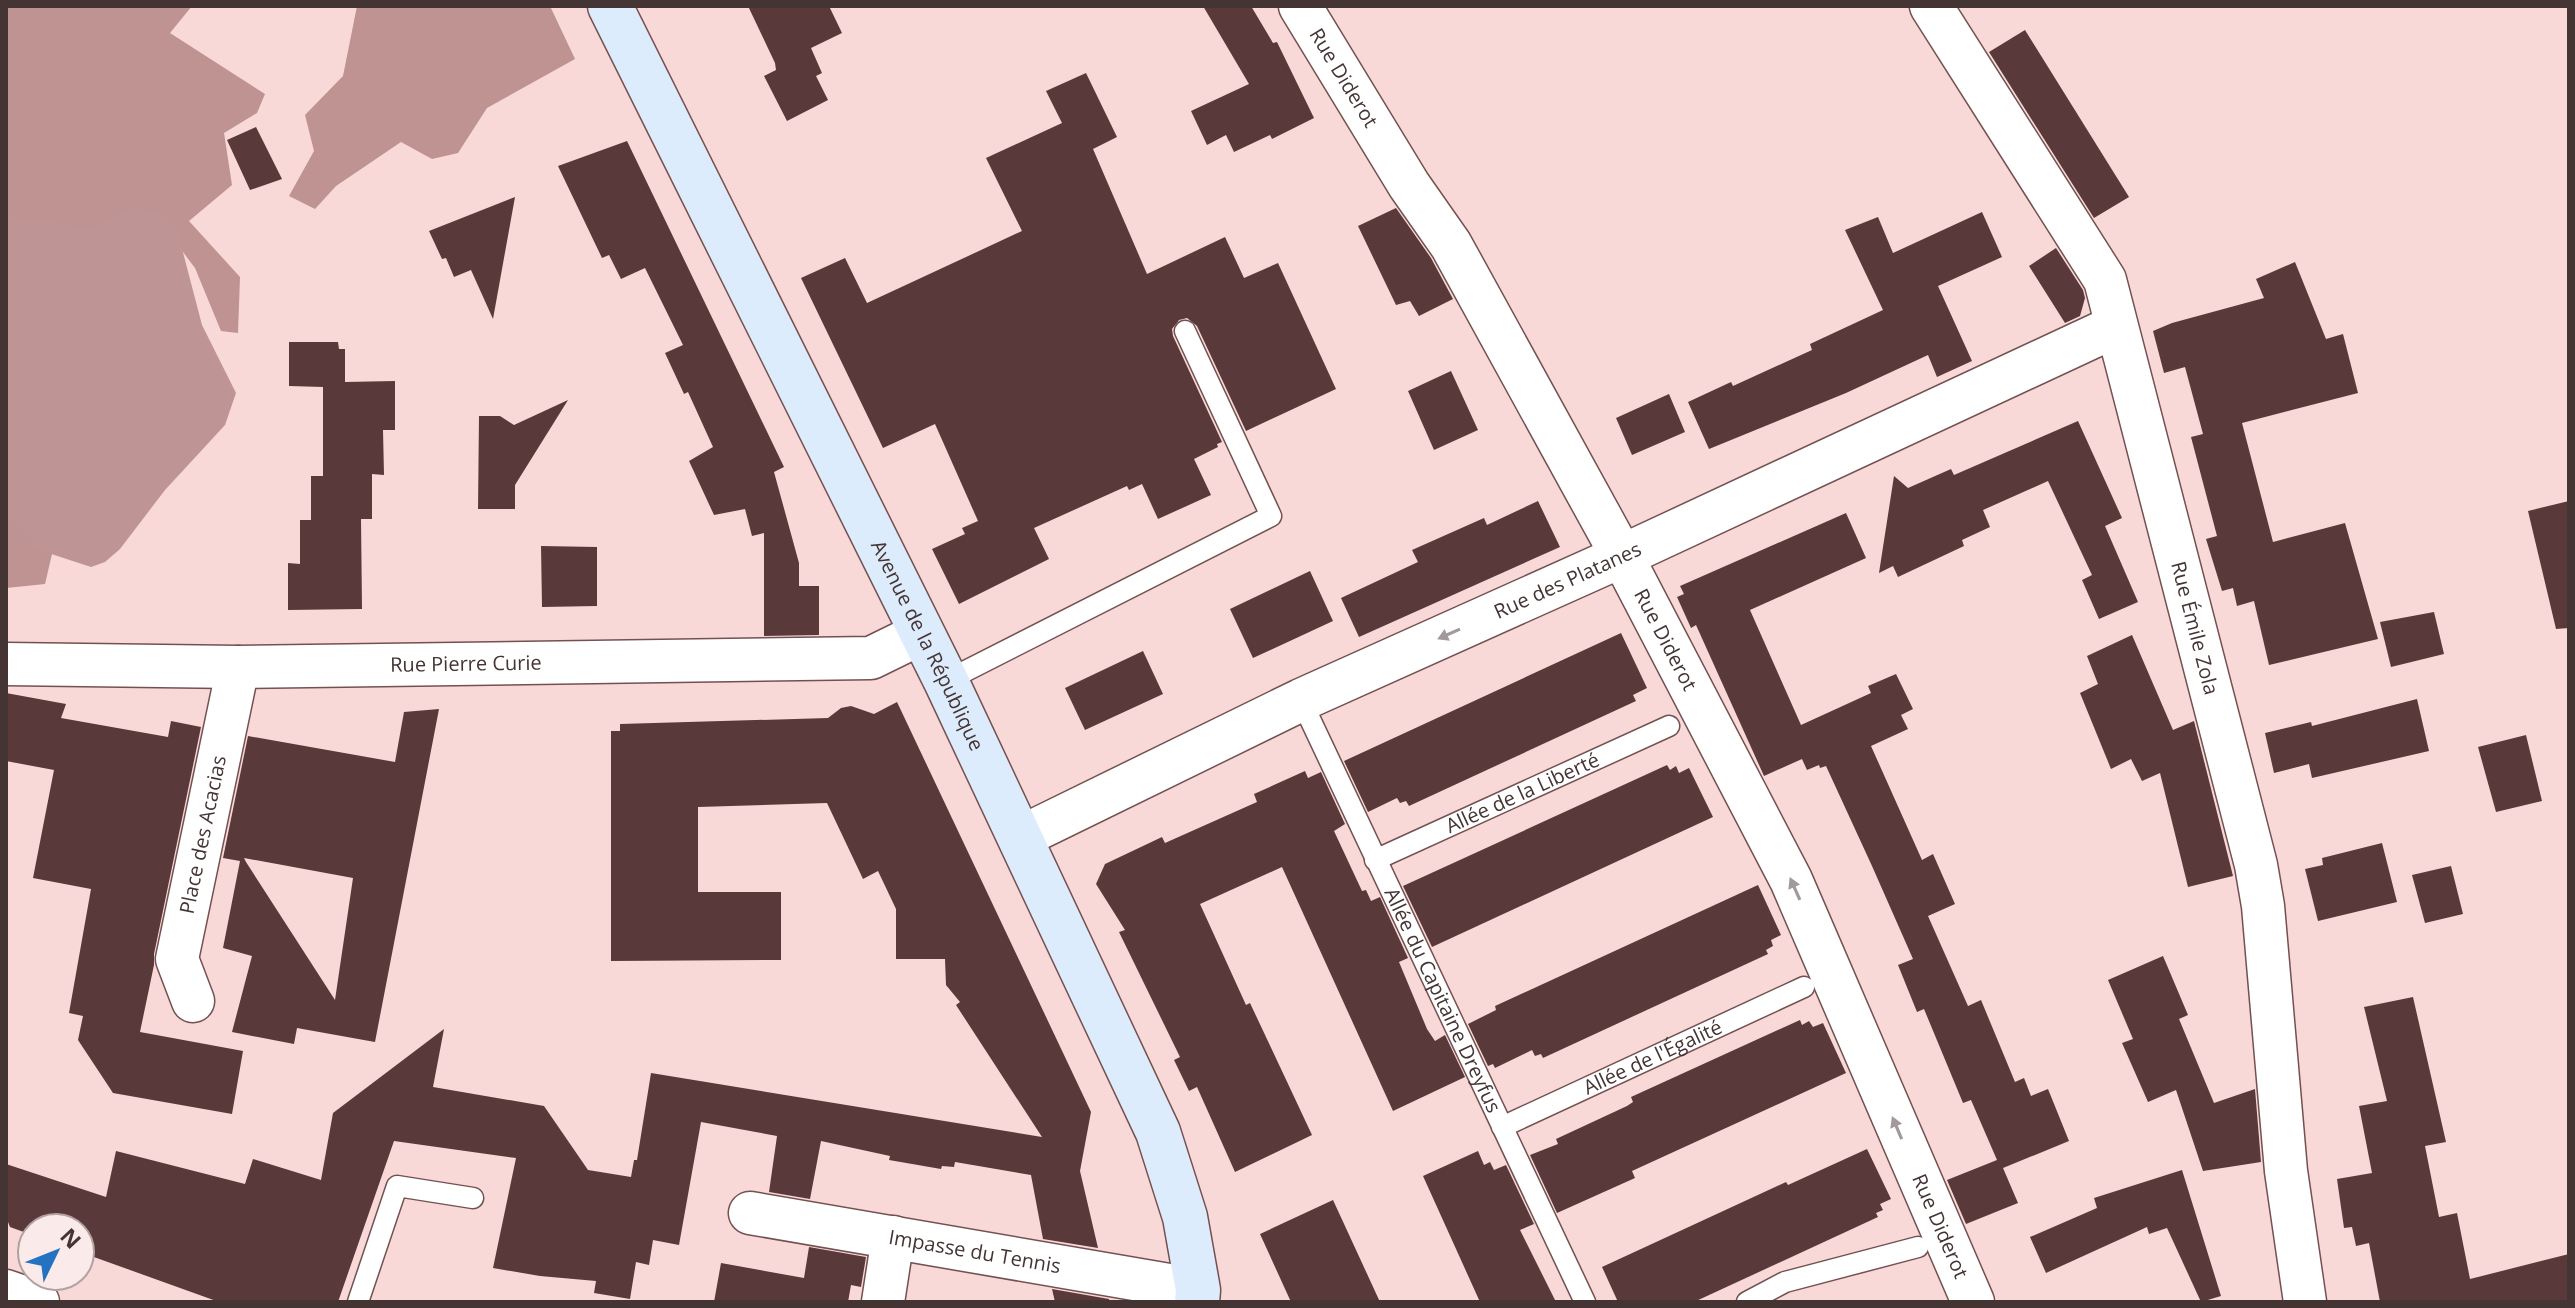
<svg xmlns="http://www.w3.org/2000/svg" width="2575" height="1308" font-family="'Open Sans',sans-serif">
<rect width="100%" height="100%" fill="#f9d8d8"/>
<path fill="#be9392" d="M6,6H192L170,33L265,94L257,113L224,133L232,185L189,221L240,277L238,333L221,331L195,268L162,224L6,241Z
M357,6H550L575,59L487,108L458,153L432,159L401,142L336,186L315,209L289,196L314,151L305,115L343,76Z
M6,489L59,524L45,584L6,588Z"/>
<path fill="#bf9494" d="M130,209H147L174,218L202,325L236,393L225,425L165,490L120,549L105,562L91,567L33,548L6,520V216L60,222L82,228L95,226Z"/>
<path fill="#593939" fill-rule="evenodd" d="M748,6H829L842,33L811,48L822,73L816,76L828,100L787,121L764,76L776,70L775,63Z
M1203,6H1251L1273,43L1277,42L1314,118L1272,139L1270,135L1234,152L1226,135L1207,145L1191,111L1249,84Z
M2025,30L2129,197L2094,218L1989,52Z
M1086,73L1117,137L1093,149L1147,274L1225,237L1244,278L1278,263L1336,389L1246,431L1197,326L1187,318L1179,320L1172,329L1173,336L1222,442L1217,444L1218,447L1194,459L1211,495L1158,519L1142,484L1129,490L1127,486L1034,528L1049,559L959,604L932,549L965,534L962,528L978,521L935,424L883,448L801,278L845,258L867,303L1022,231L986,158L1062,123L1046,91Z
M256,127L282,179L250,190L227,140Z
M627,141L784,467L774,472L799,563V586H819V635L764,636V533L752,536L745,509L714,515L689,461L713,447L688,392L684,394L665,353L683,345L645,268L621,279L609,255L602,258L558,166Z
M515,197L493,319L471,270L454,277L446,258L442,259L429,231Z
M1396,208L1431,258L1453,299L1419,316L1410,301L1396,305L1358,226Z
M1982,212L2002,257L1938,286L1972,361L1937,377L1928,355L1846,393L1709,449L1688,402L1731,382L1733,386L1812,350L1810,344L1883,310L1845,230L1878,217L1893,253Z
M2056,248L2083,290L2085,298L2080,316L2065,323L2029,266Z
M2295,262L2326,339L2343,334L2358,393L2242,423L2273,542L2345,523L2378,639L2269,665L2254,601L2237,606L2233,588L2222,591L2206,539L2217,536L2191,437L2203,434L2185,367L2164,373L2153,331L2172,323L2264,298L2256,279Z
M289,342H338L339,349H345V382L395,381V430H383L384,475L372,474V519H361L362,609L288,610V563L300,564V520H311V476H323V387L289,386Z
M1451,371L1478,430L1434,450L1408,391Z
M1669,394L1685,432L1632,455L1616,418Z
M568,400L515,485V509H478L479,416H500L514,425Z
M2078,421L2122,518L2105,526L2138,602L2099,619L2082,580L2092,575L2048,481L1983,510L1990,527L1962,540L1964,546L1898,577L1893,566L1879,573L1894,476L1908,488L1951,469L1954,475Z
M1538,501L1560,547L1359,637L1341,598L1418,562L1412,550L1484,518L1487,525Z
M2569,501V628L2556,629L2528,511Z
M1846,513L1866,558L1750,610L1801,725L1871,693L1868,686L1896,674L1913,709L1901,715L1908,729L1871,746L1922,860L1933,854L1955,904L1928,916L1968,1006L1981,1000L2015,1082L2024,1078L2031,1096L2048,1089L2069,1141L2003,1168L2018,1203L1966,1224L1947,1180L1997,1160L1971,1100L1963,1103L1924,1009L1917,1012L1898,965L1913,959L1872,866L1826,766L1820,768L1819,765L1807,770L1802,759L1764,776L1696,625L1691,628L1677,597L1684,594L1680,586Z
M541,546L597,547V606L542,607Z
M1310,571L1333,621L1253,658L1230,609Z
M2434,612L2444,654L2391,667L2380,622Z
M1621,633L1647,688L1633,695L1636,701L1409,806L1406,801L1400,803L1397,798L1368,812L1344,761Z
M2132,635L2173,730L2194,721L2233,876L2188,887L2160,773L2142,781L2131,759L2111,769L2080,693L2098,684L2087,656Z
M1143,651L1163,694L1085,730L1065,688Z
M6,693L66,704L61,718L168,737L171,721L201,727L154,954V965L140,1032L243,1051L232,1114L113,1093L78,1040L83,1016L69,1013L91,889L33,878L54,770L6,761Z
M2417,699L2429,751L2312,778L2309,764L2274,773L2265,733L2311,722L2312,726Z
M897,702L1091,1112L1080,1171L1098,1248L1043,1239L1031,1175L955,1162L954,1167L942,1166L941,1169L889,1160L890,1156L821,1141L810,1199L769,1192L777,1136L701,1122L679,1245L653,1240L649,1265L636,1262L630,1299L594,1293L596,1281L540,1276L493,1268L516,1158L394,1141L338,1302H219L80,1252V1228H32V1235L10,1227L6,1217V1164L106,1197L116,1151L245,1184L253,1159L321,1180L333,1113L444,1029L433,1087L544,1106L588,1170L631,1177L634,1160H637L651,1073L1042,1137L956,1005L960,1002L946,985L945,959H896V909L878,871L863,879L827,803L698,807V892H781V960L611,961V731H620V724L828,718L841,708L851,706L874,714Z
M439,709L375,1042L297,1028L294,1044L232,1032L252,956L223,948L240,861L223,858L248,736L395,762L404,712ZM244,858L353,878L335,1000L246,862Z
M2526,735L2542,801L2496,812L2478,747Z
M1667,765L1670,770L1676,766L1679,773L1689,768L1713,817L1432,947L1403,886Z
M1305,771L1308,778L1321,772L1345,824L1334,831L1362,891L1366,890L1371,901L1380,897L1408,958L1399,962L1427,1029L1435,1041L1445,1035L1465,1077L1393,1111L1282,867L1200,904L1246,1005L1250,1003L1312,1135L1235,1172L1197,1087L1189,1091L1174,1060L1180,1057L1119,932L1125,930L1096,884L1105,864L1162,837L1165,843L1257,802L1254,794Z
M2382,843L2397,902L2318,921L2305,869L2323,865L2322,858Z
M2451,866L2463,914L2425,923L2412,875Z
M1758,885L1781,935L1771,940L1773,946L1766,950L1768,954L1543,1058L1541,1054L1535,1056L1532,1050L1495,1068L1493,1064L1488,1066L1468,1024L1496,1010L1495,1006Z
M2163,956L2188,1015L2179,1019L2214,1103L2255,1089L2261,1162L2203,1171L2176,1090L2148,1102L2122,1043L2133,1039L2108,980Z
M2413,997L2446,1142L2425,1146L2439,1217L2457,1213L2470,1279L2569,1254V1302H2380L2369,1243L2356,1246L2352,1227L2344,1228L2337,1179L2372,1173L2359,1106L2387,1101L2364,1007Z
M1800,1020L1802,1025L1809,1021L1813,1027L1823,1023L1846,1073L1632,1171L1635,1178L1557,1213L1530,1155L1558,1144L1556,1139L1627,1106L1633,1102L1631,1097Z
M1867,1149L1891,1199L1880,1204L1883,1210L1876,1213L1878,1217L1694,1302H1618L1602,1267L1786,1182L1788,1185Z
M1478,1151L1484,1165L1490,1162L1494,1170L1506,1165L1534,1224L1520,1230L1556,1302H1480L1423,1176Z
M2182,1170L2221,1296L2201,1302L2167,1228L2149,1234L2147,1227L2046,1273L2030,1237L2097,1208L2094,1198Z
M1333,1200L1380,1302H1291L1260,1234Z
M809,1247L866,1257L861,1287L851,1285L848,1302H714L721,1263L804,1278Z
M1052,1289L1109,1299L1110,1302H1055Z"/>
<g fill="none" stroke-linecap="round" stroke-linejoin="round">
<g stroke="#745151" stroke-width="23">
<g id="lane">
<path d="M946,681L1271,516L1185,331"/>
<path id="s1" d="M1301,700L1585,1302"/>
<path id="s2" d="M1375,860L1669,726"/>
<path id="s3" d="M1502,1127L1804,987"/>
<path d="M358,1302L397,1186L473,1198"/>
<path d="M1747,1302L1785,1282L1918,1247"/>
</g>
</g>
<g stroke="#745151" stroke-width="45">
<g id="street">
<path id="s4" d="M1300,6L1409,185L1451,245L1622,556L1791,880L1973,1302"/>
<path id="s5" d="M1931,6L2105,280L2256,865L2263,906L2286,1171L2305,1302"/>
<path id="s6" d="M6,664L238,667L871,658L922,633"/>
<path id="s7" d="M1021,837L1301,700L1622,556L2116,326"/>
<path id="s8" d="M193,1001L177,959L238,667"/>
<path id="s9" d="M750,1213L1198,1290"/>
<path d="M6,1291L38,1302"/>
<path d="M883,1302L893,1237"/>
</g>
</g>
<g stroke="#745151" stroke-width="47">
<g id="secondary">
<path id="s10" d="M610,6L946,681L1158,1132L1185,1217L1198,1290L1197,1302"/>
</g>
</g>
<use href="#lane" stroke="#fff" stroke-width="20"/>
<use href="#street" stroke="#fff" stroke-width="42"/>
<use href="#secondary" stroke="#ddecfc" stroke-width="44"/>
</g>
<defs><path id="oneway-solid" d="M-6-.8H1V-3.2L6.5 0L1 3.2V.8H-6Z" transform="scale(2)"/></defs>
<g fill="#a29a9a">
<use href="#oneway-solid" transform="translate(1449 634) rotate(156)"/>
<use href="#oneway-solid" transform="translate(1795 889) rotate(-114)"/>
<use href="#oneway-solid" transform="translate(1897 1128) rotate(-113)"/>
</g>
<g text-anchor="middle" stroke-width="8" stroke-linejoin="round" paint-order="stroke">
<g font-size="20" fill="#443434" stroke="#fbeaea">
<text dy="7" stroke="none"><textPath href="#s4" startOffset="84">Rue Diderot</textPath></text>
<text dy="7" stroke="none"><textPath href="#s7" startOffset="604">Rue des Platanes</textPath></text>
<text dy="7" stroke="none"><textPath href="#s5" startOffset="684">Rue Émile Zola</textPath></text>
<text dy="7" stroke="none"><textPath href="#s4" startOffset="732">Rue Diderot</textPath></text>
<text dy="7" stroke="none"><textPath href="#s10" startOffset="714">Avenue de la République</textPath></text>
<text dy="7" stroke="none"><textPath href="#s6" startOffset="460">Rue Pierre Curie</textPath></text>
<text dy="7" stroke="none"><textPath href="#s2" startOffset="162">Allée de la Liberté</textPath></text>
<text dy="7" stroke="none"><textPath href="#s8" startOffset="172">Place des Acacias</textPath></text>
<text dy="7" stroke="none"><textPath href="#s1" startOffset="332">Allée du Capitaine Dreyfus</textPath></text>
<text dy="7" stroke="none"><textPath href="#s3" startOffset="166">Allée de l'Égalité</textPath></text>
<text dy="7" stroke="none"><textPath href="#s4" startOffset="1380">Rue Diderot</textPath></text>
<text dy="7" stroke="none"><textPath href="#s9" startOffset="228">Impasse du Tennis</textPath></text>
</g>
</g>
<rect width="2575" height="1308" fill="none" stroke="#443434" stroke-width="16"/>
<g transform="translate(56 1252) rotate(47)"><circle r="38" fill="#fbeaea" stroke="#b2a1a1" stroke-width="2"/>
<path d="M0-6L14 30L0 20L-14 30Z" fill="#2373c2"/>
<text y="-12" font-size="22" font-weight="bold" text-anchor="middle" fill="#443434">N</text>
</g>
</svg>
